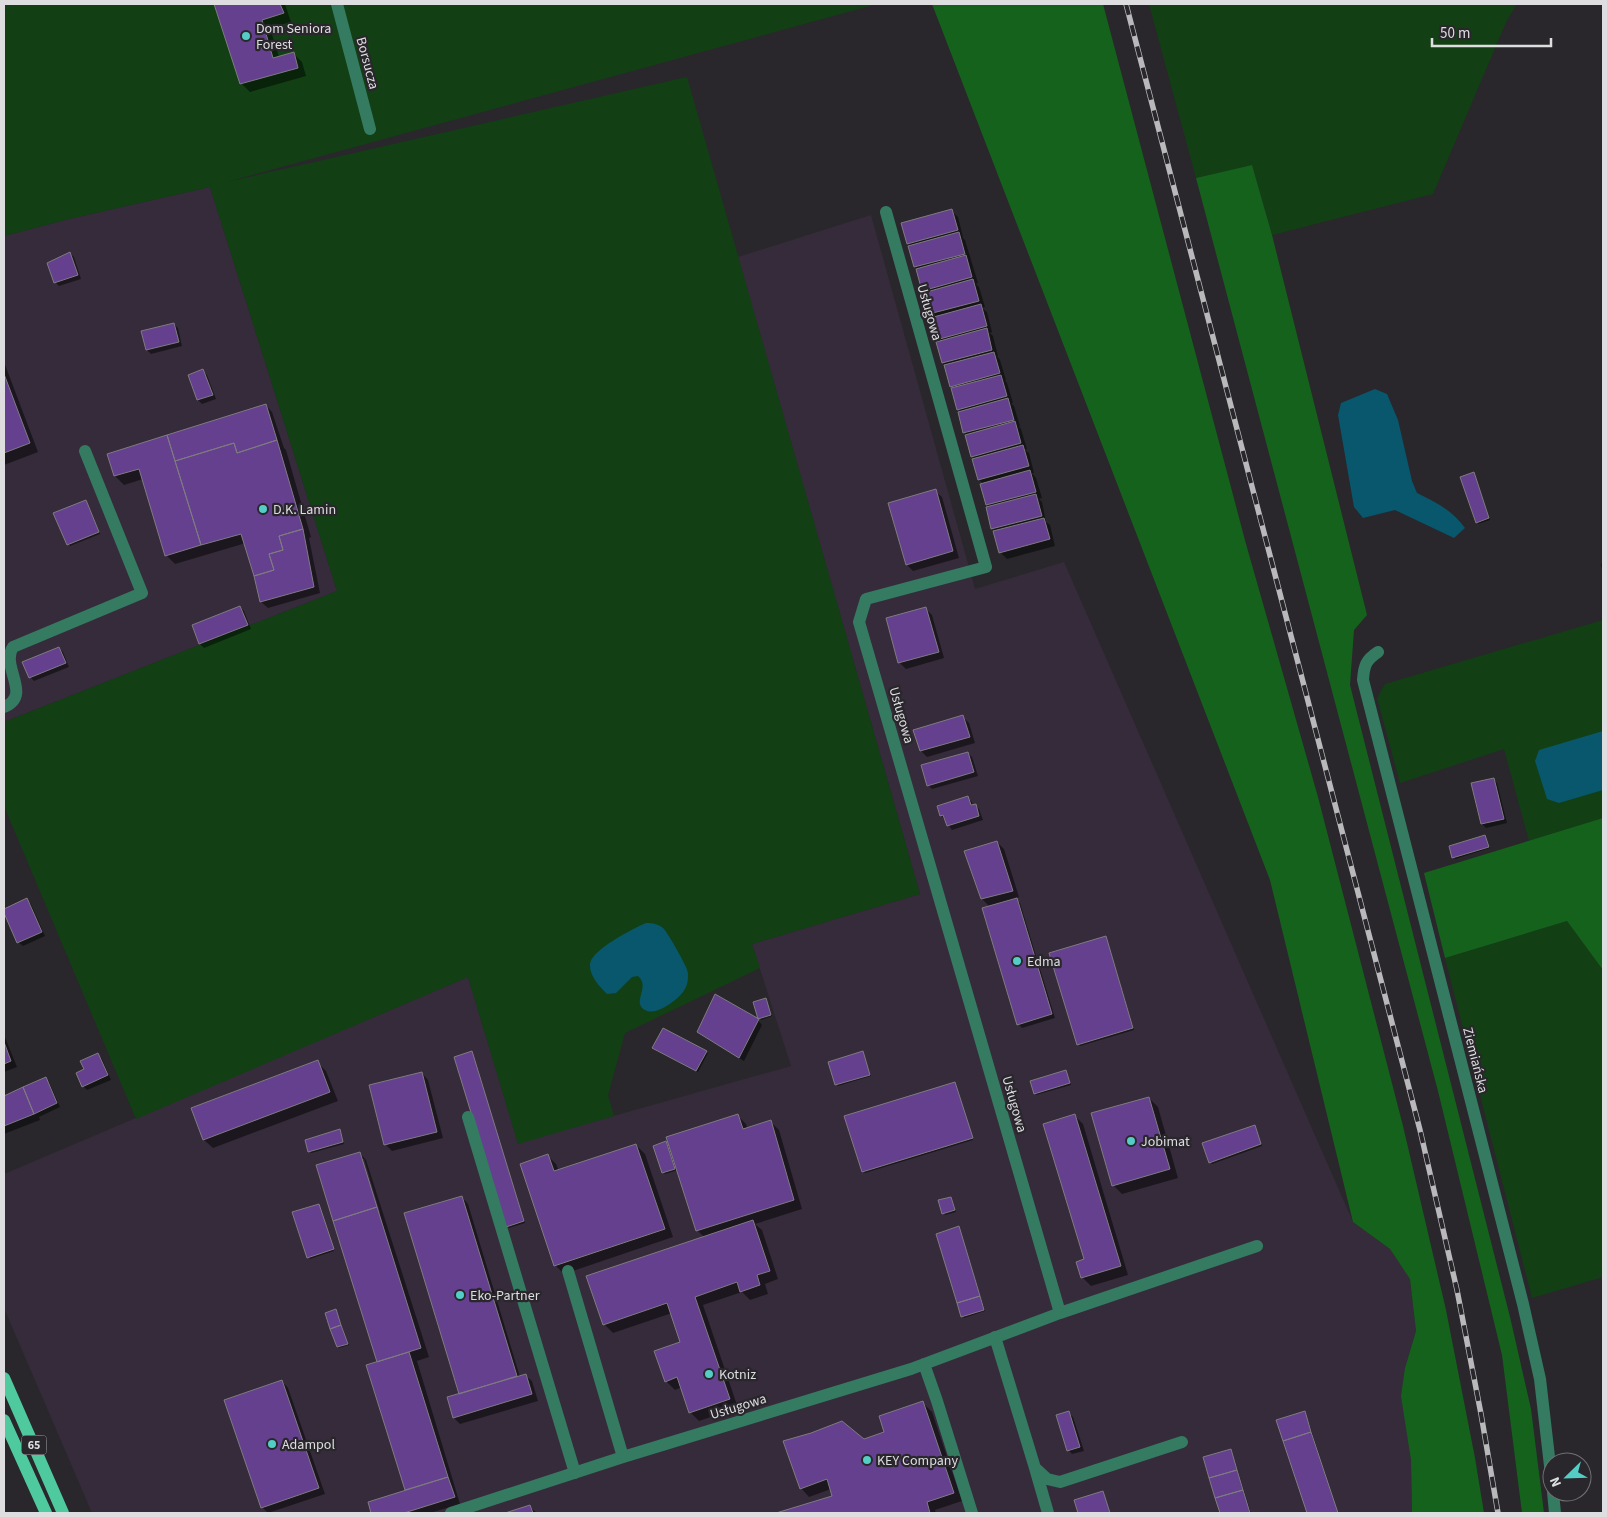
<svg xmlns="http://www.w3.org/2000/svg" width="1607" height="1517" font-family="'Source Sans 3',sans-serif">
<rect width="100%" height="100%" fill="#29272c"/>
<path fill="#362b3a" d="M210,187L337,591L4,722V236L69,219Z
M871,215L975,589L1064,562L1353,1222L1390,1249L1410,1278L1416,1331L1405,1368L1411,1460L1412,1513H92L4,1308V1174L468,977L518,1143L791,1066L752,944L920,894L738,257Z"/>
<path fill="#124014" d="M4,4H877L227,182L687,77L920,894L752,944L760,968L625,1033L608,1095L614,1116L518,1144L468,977L136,1119L4,806V722L337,591L210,187L69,219L4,236Z
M1149,4H1517L1507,20L1433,194L1272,235L1252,165L1196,178Z
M1603,620V818L1529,841L1504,749L1400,783L1377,698L1385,684Z
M1567,921L1603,970V1277L1532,1298L1445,958Z"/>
<path fill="#15621c" d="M932,4H1103L1246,544L1318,797L1403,1126L1446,1310L1475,1458L1484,1513H1412L1411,1460L1401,1396L1405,1368L1416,1331L1410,1279L1390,1249L1353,1222L1270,880Z
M1252,165L1272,235L1367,615L1354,630L1350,685L1510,1317L1531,1409L1544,1513H1522L1502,1355L1438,1091L1196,178Z
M1603,818V970L1567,921L1445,958L1424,873Z"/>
<path fill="#08576c" d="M1375,389L1387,394L1398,420L1412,481L1417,493C1436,502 1453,511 1465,528L1454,538L1395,510L1363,518L1354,507L1338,415L1341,403Z
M1603,731V790L1559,803L1547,799L1535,761L1539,750Z
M646,923C653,923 659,924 664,929C669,935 687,966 688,973C688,976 688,982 687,984C684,995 672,1003 663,1008C657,1011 651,1013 645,1010C631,1002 651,987 638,976L632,977L616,993L607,994C600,987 589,976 590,964C591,950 634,928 646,923Z"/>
<path fill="#0007" fill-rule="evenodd" d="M215,4H285L291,22L270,28L279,57L293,53L302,62L306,76L250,92L241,83Z
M951,210L958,217L963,237H962L965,240L972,263L978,283L976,284L979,287L985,307L982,308L987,312L992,332L990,333L993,336L998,356H997L1000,360L1006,380H1005L1007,383L1013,403H1011L1014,406L1020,426H1019L1021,429L1027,449L1025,450L1029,453L1034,473H1032L1036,478L1042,498L1039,499L1042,502L1046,522L1050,525L1055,546L1007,559L1000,552L996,532L993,529L990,508L987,505L984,484L979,480L975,459L972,456L965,433L959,413L961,412L958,409L953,389L951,386L946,366L943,363L938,342H940L937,339L934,318L930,314L926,293L923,290L918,270L915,267L910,247L911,246L908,244L903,223Z
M70,253L74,257L81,279L59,286L55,282Z
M174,324L178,328L182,346L151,354L147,350Z
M4,362L38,452L4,465Z
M203,371L207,375L216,399L202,404L198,400Z
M266,405L272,412L284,448L286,450L311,537L309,538L320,593L268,608L261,602L246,543L175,564L166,555L143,479L124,485L115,476Z
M1474,473L1490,520L1478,524L1477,522Z
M935,491L942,497L959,558L913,571L907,565Z
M87,503L100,534L70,546L68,544Z
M1603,563V574L1601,564Z
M240,607L244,611L251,629L204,648L200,644L193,626Z
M925,608L932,615L944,658L906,669L899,662Z
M59,648L63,652L69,667L34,681L30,677Z
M963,717L969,723L975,743L927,757L921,751L915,731Z
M968,753L972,757L978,776L932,789L928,785Z
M1493,779L1497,783L1507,823L1486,828L1482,824Z
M968,798L972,802L973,806L975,805L979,809L983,820L952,830L941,815Z
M1485,836L1490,848L1455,859L1453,857Z
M997,842L1004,849L1019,897L1015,898L1020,903L1055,1018L1022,1028L1018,1024L990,907L982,899L966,852Z
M27,900L31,904L45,936L23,946L18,942L4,910Z
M1107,939L1134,1030L1080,1046L1078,1045Z
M715,996L758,1020L762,1025L744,1061L703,1036L699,1031Z
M766,999L772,1016L761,1020L760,1018Z
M4,1035L17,1067L4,1072Z
M656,1050L706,1052L708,1053L698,1072Z
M472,1053L525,1223L509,1228L507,1226Z
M862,1053L871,1076L838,1086L836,1084Z
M98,1055L102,1059L111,1080L87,1090L83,1086L85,1070Z
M317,1062L326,1071L338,1101L213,1148L204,1140L193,1109Z
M1066,1072L1071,1085L1036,1095L1035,1093Z
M422,1073L428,1080L443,1138L392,1151L385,1144Z
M45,1078L49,1082L60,1107L39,1117L40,1120L4,1134V1097Z
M955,1083L973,1140L865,1173L863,1172Z
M1149,1098L1158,1107L1178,1178L1122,1194L1113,1185Z
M737,1115L746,1124L748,1129L770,1121L779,1130L802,1209L755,1224L762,1230L778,1279L765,1284L768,1294L750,1300L742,1292L703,1305L738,1408L699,1421L690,1412L682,1387L675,1390L666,1381L682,1343L672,1313L613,1333L604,1324L705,1238L697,1230L678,1170L665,1174L663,1172L666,1143L671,1147Z
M1074,1115L1083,1124L1128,1275L1091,1286L1082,1277L1086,1260Z
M1254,1127L1262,1146L1212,1164L1210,1162Z
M339,1131L344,1144L311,1153L310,1151Z
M636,1145L645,1154L673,1237L564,1274L555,1265L547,1155L556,1164L559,1171Z
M360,1153L366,1160L429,1357L417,1361L460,1504L430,1513H373L369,1503L407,1491L379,1362ZM361,1159H364L380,1213H378Z
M462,1197L468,1204L520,1377L525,1375L532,1381L538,1401L460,1424L454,1418L460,1395Z
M950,1198L956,1212L945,1215L943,1213Z
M320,1207L334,1251L310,1259L308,1257Z
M959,1228L985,1311L964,1318L962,1316Z
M336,1310L349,1345L339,1348L338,1347Z
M282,1381L288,1388L325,1494L268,1513L262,1507Z
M923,1403L932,1412L962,1501L935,1510L936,1513H780L834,1497L831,1489L809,1497L801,1488L864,1440L886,1433Z
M1304,1412L1306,1414L1338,1513H1308L1278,1421Z
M1069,1413L1073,1417L1084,1451L1072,1454L1068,1450Z
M1232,1452L1251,1513H1221L1204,1458Z
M1103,1492L1110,1513H1079L1075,1501Z
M530,1507L537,1513H510Z"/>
<path fill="#65408e" stroke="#7e7b81" d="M214,4H280L284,13L262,20L273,58L294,52L298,68L240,84Z
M952,209L958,230L907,244L901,223Z
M959,232L965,254L914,267L908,246Z
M70,252L78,275L54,283L47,263Z
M966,255L972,277L922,291L916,269Z
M973,279L979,301L929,314L923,293Z
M981,304L987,326L936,340L930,318Z
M174,323L179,342L146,350L141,331Z
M987,328L992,350L942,363L936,342Z
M994,352L1000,373L950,387L944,365Z
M203,369L213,395L197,400L188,375Z
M4,374L30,443L4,453Z
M1001,375L1007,396L957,410L951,388Z
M1008,398L1014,420L963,433L958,412Z
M266,404L277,440L237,453L234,443L175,461L167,435Z
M1015,421L1021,443L971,457L965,435Z
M167,435L201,545L165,556L139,469L114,476L107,454Z
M277,440L303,529L279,536L283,550L269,554L274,570L254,576L241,534L201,545L175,461L234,443L237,453Z
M1023,445L1029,466L978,480L972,459Z
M1030,470L1036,492L986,505L980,484Z
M1474,472L1489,518L1476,523L1460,477Z
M936,489L953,551L906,565L888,503Z
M1036,494L1042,516L991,529L986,507Z
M86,500L99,532L67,545L53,513Z
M1044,518L1050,539L999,553L993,531Z
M303,529L314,587L260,602L254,576L274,570L269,554L283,550L279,536Z
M240,606L248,625L199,644L192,625Z
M926,607L939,652L898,663L886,618Z
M59,647L66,663L29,678L22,662Z
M963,715L970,737L920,751L913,730Z
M968,752L974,772L927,786L921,765Z
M1494,778L1504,819L1481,824L1471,783Z
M968,796L971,805L976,804L979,816L947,826L943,815L940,816L937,806Z
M1485,835L1489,847L1452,858L1449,846Z
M997,841L1013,891L981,899L964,851Z
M27,898L42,932L17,943L4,913V909Z
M1017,898L1052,1014L1017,1025L982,908Z
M1106,936L1133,1028L1077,1045L1049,953Z
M715,994L759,1019L739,1058L697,1032Z
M766,998L771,1015L758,1019L753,1002Z
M663,1028L707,1051L696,1071L652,1048Z
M4,1042L11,1061L4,1064Z
M472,1051L524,1221L506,1227L454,1057Z
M863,1051L870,1075L835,1085L828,1062Z
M98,1053L108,1075L82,1087L76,1073L84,1069L80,1061Z
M318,1060L330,1092L203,1140L191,1108Z
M1066,1070L1070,1083L1034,1094L1030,1081Z
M422,1072L437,1132L384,1145L369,1085Z
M46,1077L57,1103L34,1114L23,1087Z
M955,1082L973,1138L862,1172L844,1116Z
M23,1087L34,1114L4,1126V1096Z
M1149,1097L1170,1169L1112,1186L1091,1113Z
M738,1114L743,1129L771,1120L794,1200L696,1231L666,1137Z
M1075,1114L1121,1266L1081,1278L1076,1262L1084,1259L1043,1124Z
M1255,1125L1261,1144L1209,1163L1202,1143Z
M340,1129L343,1142L308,1152L305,1140Z
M666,1141L675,1169L662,1173L653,1146Z
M636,1144L665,1229L554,1266L520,1164L548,1154L554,1171Z
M360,1152L377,1207L333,1221L316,1165Z
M462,1196L517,1376L459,1394L404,1213Z
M951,1197L955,1210L942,1214L938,1200Z
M319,1204L334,1249L307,1258L292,1212Z
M377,1207L421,1348L377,1362L333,1221Z
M753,1220L770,1271L757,1275L760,1285L740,1292L737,1282L695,1297L730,1399L689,1413L677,1377L665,1382L654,1351L680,1342L667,1303L603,1325L586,1276Z
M959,1226L980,1296L957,1303L936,1234Z
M980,1296L984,1310L961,1317L957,1303Z
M336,1309L341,1325L330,1329L325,1313Z
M341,1325L348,1344L337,1347L330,1329Z
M409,1352L448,1477L405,1490L366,1365Z
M526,1374L532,1394L453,1418L447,1397Z
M282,1380L319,1488L261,1508L224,1400Z
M923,1401L954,1493L927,1502L930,1513H776L832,1496L827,1479L800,1489L783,1441L811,1433L842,1421L864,1439L884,1432L879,1416Z
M1069,1411L1080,1447L1067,1451L1056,1415Z
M1305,1411L1311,1432L1283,1441L1276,1420Z
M1311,1432L1338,1513H1307L1283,1441Z
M1231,1449L1237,1470L1209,1478L1203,1457Z
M1237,1470L1243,1490L1215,1498L1209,1478Z
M448,1477L455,1497L404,1513H371L368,1502Z
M1243,1490L1250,1513H1220L1215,1498Z
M1103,1491L1110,1513H1078L1074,1500Z
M530,1505L533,1513H505Z"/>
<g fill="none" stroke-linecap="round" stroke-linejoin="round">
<path stroke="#347b61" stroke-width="12" d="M337,4L370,129
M886,212L986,567L866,599L859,622L1060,1313
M1378,652C1366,660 1364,665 1363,680L1523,1304L1540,1379L1552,1483
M4,707C33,695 0,667 13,647L142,593L85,451
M468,1117L575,1473
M568,1271L623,1457
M995,1337L1035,1468L1047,1479L1060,1482L1182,1442
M924,1364L937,1401L972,1513
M1035,1468L1048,1513
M1553,1492L1555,1513
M451,1513L623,1457L911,1369L1060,1313L1257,1246"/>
<path stroke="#4fc99e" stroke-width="12" d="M4,1378L63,1513
M4,1420L46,1513"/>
<g stroke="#b9b8bb" stroke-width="5.5">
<path id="rail" d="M1126,4L1420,1130L1457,1290L1481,1414L1498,1513"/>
</g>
<use href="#rail" stroke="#29272c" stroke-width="4" stroke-dasharray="11" stroke-linecap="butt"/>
</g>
<g fill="#54cdc7" stroke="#29272c" stroke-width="2">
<circle cx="246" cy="36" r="5"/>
<circle cx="263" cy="509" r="5"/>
<circle cx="1017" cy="961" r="5"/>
<circle cx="1131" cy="1141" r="5"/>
<circle cx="460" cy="1295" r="5"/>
<circle cx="709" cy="1374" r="5"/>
<circle cx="272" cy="1444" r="5"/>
<circle cx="867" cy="1460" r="5"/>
</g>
<g text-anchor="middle" stroke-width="4.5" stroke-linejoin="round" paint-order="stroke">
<rect fill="#29272c" stroke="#a8a6aa" stroke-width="1" x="21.5" y="1435.5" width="25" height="19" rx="4"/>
<g font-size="12" font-weight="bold" fill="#dedde0">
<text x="34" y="1449">65</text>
</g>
<g font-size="14" fill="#dedde0" stroke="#29272c" text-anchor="start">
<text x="256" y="33">Dom Seniora<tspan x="256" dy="16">Forest</tspan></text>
<text x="273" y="514">D.K. Lamin</text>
<text x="1027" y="966">Edma</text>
<text x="1141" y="1146">Jobimat</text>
<text x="470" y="1300">Eko-Partner</text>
<text x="719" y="1379">Kotniz</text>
<text x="282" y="1449">Adampol</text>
<text x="877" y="1465">KEY Company</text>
</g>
<g font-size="14" fill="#dedde0" stroke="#29272c">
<text transform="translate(368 63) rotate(75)" y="5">Borsucza</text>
<text transform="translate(930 312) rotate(74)" y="5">Usługowa</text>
<text transform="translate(902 715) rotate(74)" y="5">Usługowa</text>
<text transform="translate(1476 1060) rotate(76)" y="5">Ziemiańska</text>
<text transform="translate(1015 1104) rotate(74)" y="5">Usługowa</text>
<text transform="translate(738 1406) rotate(-17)" y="5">Usługowa</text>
</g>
</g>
<rect width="1607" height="1517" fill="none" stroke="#dedde0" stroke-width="10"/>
<g transform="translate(1567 1477) rotate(247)"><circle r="24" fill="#29272c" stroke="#717074"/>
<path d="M0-4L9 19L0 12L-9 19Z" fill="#54cdc7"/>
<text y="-8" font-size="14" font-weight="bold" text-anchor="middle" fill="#dedde0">N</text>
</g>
<path d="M1432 38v8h119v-8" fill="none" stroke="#dedde0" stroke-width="2.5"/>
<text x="1440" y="38" font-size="15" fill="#dedde0" stroke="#29272c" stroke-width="4" paint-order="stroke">50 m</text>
</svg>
